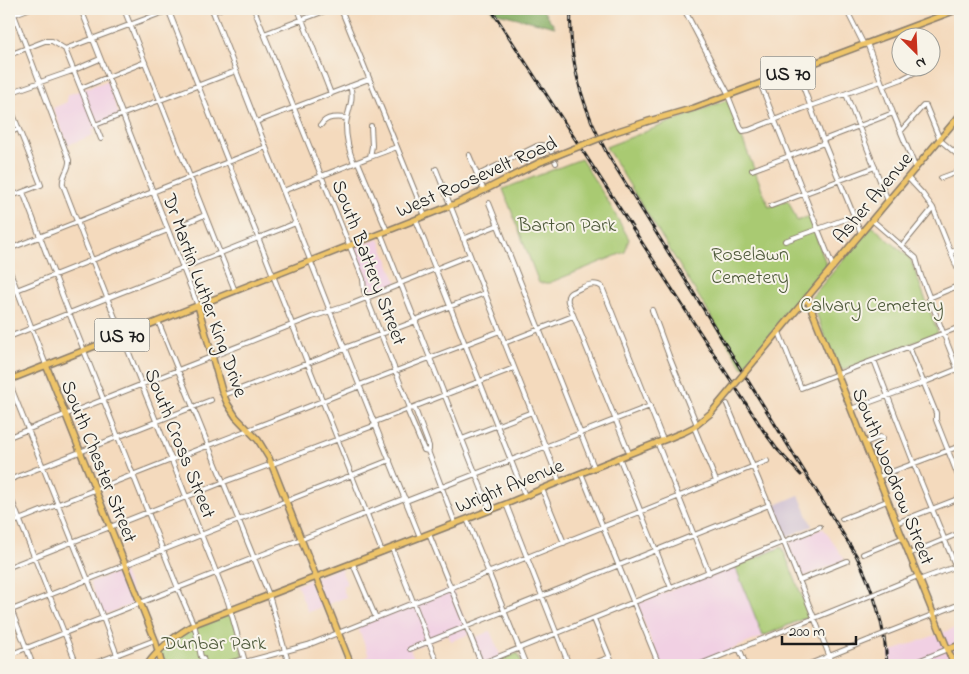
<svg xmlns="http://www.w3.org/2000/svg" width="969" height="674" font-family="'Indie Flower',sans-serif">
<rect width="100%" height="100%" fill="#f7f3e8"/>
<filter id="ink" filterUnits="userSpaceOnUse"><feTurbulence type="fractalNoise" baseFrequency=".02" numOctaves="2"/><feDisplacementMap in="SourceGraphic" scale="10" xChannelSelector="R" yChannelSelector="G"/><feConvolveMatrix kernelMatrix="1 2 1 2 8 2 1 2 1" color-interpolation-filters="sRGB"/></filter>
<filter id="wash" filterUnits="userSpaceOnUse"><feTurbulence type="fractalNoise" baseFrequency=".0096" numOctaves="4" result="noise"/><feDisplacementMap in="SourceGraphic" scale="20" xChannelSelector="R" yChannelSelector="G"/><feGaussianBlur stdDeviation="1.12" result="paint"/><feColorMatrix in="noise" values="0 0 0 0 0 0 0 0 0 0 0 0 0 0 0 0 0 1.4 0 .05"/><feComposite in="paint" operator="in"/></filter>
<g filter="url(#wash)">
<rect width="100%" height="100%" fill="#f4dabd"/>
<path fill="#f1d0e3" d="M107,81L120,118L92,130L93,135L68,145L53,108L67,102V95Z
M379,239L397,283L368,294L367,291V284L365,275L354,248Z
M823,528L845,560L801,578L787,545V543Z
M782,545L811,617L693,665H660L637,604Z
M340,568L347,584L342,586L346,597L308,612L297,585Z
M123,570L136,603L103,615L90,582Z
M452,588L470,634L451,641L448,634L410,649L417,665H351V664L369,656L357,625Z
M960,626V665H890L889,652Z
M490,631L501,657L482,664L472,639Z"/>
<path fill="#cebed1" d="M799,495L812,526L786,537L773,506Z"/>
<path fill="#a9ca72" stroke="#627347" d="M727,100L769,207L788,200L797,221L809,216L827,267L743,368L606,147Z
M581,159L606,198L629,239L625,252L549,283H539L503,189Z
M872,226L910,258L938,333L837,372L811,298Z
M782,547L810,616L763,636L735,566Z
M231,610L246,665H162L158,651L193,625Z
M518,653L522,665H488Z"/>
<path fill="#86ae64" stroke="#516540" d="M491,9H542L555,27L493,12Z"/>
</g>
<g filter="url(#ink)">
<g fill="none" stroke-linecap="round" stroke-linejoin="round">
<g stroke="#887b6c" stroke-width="6">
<path id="minor" d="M12,9L69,160C70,170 61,175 63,185L85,242L228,602L246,665
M81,9L198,306
M124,9L235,291
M168,9L382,552
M212,9L346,352L420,537
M254,9L363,279L364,291L410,408L415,409L429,446V450L428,451L455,523
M298,9L331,94
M341,9L425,216
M684,9L728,93L729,98L741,128L743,131L749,130L802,109L881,81
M846,9L864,45
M213,12L220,9
M9,16L28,9
M264,34L330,9
M867,43L893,113L916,169
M65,49L172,9
M65,49L101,139
M9,55L45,41H52L65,49
M797,70L824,143L861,233
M760,83L833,267
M350,86C355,99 347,112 346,125C346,138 349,151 354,163
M883,86L902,79L923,68
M81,88L145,62
M9,93L72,71L100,59
M846,94L888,201
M9,104L41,185L9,197
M256,122L369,79
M95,125L236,71
M321,125C326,116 338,117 347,118
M901,131L923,106H926L940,140L960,157
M9,133L18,129
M823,140L893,113
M469,155L484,191
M370,157L397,147
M358,162L387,231
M436,169L559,481
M752,170L824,143
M478,175L537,146L542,145L550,148L556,163
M908,178L922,193L933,208L960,275
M941,178L960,171
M283,191L370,157L372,146L371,126
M23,192L64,300L179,591L195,628L201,657L203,658L205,665
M489,203L594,467
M771,206L875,167
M416,220L525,496
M872,220L916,258L921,276L960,376
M186,223L205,215
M381,234L490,510
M463,239L498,225
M785,241L854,216
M902,246L933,208
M9,249L266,147
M951,252L960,248
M9,269L46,365
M9,293L168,230
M929,298L960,285
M652,310L669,356L697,425
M415,320L485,293
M158,321L269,595L289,665
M779,332L801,388L960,327
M9,337L296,223
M504,343L573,316
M909,347L936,413V420L960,481
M874,360L917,472L955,565L958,568L960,575
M9,382L102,615L117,655L119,665
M224,395L345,349L347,347L416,321
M727,404L769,505L833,665
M410,408L408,412L424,450L428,451
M851,409L923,383L960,368
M375,422L514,368
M694,427L716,481
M9,437L312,317L349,305L399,285L403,282L470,255
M462,439L532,412
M657,442L709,573
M865,443L880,437L883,438
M629,453L568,302C567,297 568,294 572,292C582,288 593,280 602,287L663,440
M619,457L671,588
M581,473L659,665
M878,477L960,446
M9,480L211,400
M542,489L564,543
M9,493L77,665
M406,501L650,406
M506,504L569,665
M467,519L526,665
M842,519L887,501
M896,523L960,498
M9,524C125,477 242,433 358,387L362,384L500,331
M429,534L482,665
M392,548L438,665
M863,554L902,538
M909,554L960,533
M353,564L376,618
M9,567L224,482L376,425
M800,580L847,561
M919,580L960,565
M879,592L918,576
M9,604L33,665
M9,611L390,460
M594,619L613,665
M886,633L960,604
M739,648L746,665
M410,649L769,505
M9,655L405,498
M245,662L308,645L767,461
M90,665L155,640
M221,665L244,659
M478,665L820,527
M589,665L610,657
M698,665L857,601
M807,665L869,640
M908,665L948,649"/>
</g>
<g stroke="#887b6c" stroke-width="8">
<path id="major" d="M615,132L649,121L694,108L959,9
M807,298L878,477L954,665
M198,306L222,391L227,403L236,417L258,440L269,458L351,665
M756,359L810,294L960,115
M46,365L155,640L162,665
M9,380L450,206C482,193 512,175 543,161
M948,649L960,645
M147,665C160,647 177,634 197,623L506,504C565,479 624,456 684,432L694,427L711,413"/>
</g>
<use href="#minor" stroke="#fff" stroke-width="4"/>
<use href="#major" stroke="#eec469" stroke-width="5"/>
<g stroke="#1c1c1c" stroke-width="3">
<path id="rail" d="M491,9L763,430L776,448L801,475
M571,9C568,61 583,110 608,155L856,555C874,590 885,626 887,665"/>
</g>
<use href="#rail" stroke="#f7f3e8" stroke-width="1" stroke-dasharray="4" stroke-linecap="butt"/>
<g stroke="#887b6c" stroke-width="6" stroke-linecap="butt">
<path id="minor-bridge" d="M857,601L879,592
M869,640L886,633"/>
</g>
<g stroke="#887b6c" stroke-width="8" stroke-linecap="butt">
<path id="major-bridge" d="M543,161L615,132
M711,413L756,359"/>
</g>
<use href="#minor-bridge" stroke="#fff" stroke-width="4"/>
<use href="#major-bridge" stroke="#eec469" stroke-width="5"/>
</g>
</g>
<g text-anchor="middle" stroke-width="4" stroke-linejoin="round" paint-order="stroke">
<g fill="#f7f3e8" stroke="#5e5c59" stroke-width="1">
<rect x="760.5" y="56.5" width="55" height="33" rx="4"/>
<rect x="94.5" y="318.5" width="55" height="33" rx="4"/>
</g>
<g font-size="19" font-weight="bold" fill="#1c1c1c">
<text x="788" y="80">US 70</text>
<text x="122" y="342">US 70</text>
</g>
<g font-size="20" fill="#1c1c1c" stroke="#f7f3e8">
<text transform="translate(476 176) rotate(-24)" y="7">West Roosevelt Road</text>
<text transform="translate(872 197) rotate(-50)" y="7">Asher Avenue</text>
<text transform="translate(370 262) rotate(69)" y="7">South Battery Street</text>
<text transform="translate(206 295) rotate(70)" y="7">Dr Martin Luther King Drive</text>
<text transform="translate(181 443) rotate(68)" y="7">South Cross Street</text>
<text transform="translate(100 461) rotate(68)" y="7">South Chester Street</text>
<text transform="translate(894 476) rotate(68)" y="7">South Woodrow Street</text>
<text transform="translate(509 485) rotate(-22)" y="7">Wright Avenue</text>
</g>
<g font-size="20" fill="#4d593a" stroke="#f7f3e8">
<text x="567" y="231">Barton Park</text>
<text x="750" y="260">Roselawn<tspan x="750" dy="23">Cemetery</tspan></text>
<text x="872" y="311">Calvary Cemetery</text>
<text x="214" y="649">Dunbar Park</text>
</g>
</g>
<rect width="969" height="674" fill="none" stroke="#f7f3e8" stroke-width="30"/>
<g transform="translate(916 52) rotate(156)"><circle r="24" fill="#f7f3e8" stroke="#9f9d96"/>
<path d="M0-4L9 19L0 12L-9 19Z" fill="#c8321e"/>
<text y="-8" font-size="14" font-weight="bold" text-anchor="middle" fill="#1c1c1c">N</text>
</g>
<path d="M782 636v8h74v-8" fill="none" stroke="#1c1c1c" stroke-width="2.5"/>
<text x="789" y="636" font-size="15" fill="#1c1c1c" stroke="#f7f3e8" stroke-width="4" paint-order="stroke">200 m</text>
</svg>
